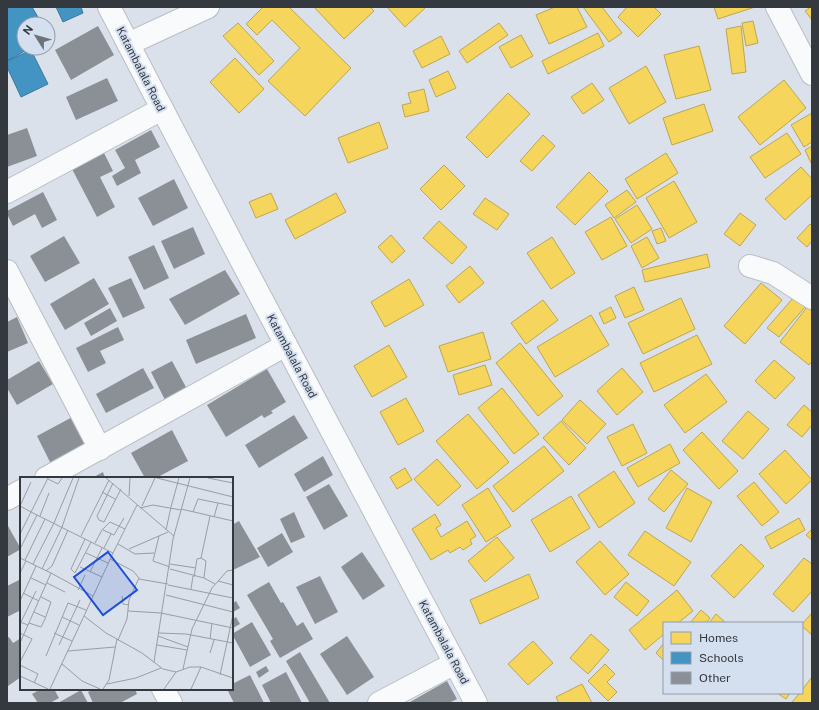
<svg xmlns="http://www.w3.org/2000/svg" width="819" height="710" font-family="'Public Sans',sans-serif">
<rect width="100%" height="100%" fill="#dae1ea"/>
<path fill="#f6d55c" stroke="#bca653" d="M263,7H289L351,68L305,116L268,81L300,48L272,20L257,35L246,24Z
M314,7H370L374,11L344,39Z
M387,7H426L405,27Z
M555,7H577L587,27L549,44L536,15Z
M583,7H602L622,33L609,42Z
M627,7H654L661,14L638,37L618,17Z
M714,7H755L718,19Z
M811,7H812V20L805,11Z
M753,21L758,43L746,46L742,23Z
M238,23L274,61L259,75L223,36Z
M499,23L508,35L467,63L459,51Z
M741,26L746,72L732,74L726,29Z
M598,33L604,46L548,74L542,61Z
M521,35L533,56L511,68L499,47Z
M441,36L450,54L422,68L413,51Z
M699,46L711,90L676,99L664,55Z
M235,58L264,89L239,113L210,82Z
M646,66L666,102L629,124L609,88Z
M448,71L456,88L436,97L429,80Z
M784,80L806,108L760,145L738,117Z
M592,83L604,100L583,114L571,97Z
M424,89L429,111L405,117L402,105L411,103L408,93Z
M508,93L530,114L487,158L466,137Z
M704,104L713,131L672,145L663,118Z
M812,113V142L804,147L791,125Z
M379,122L388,148L348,163L338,138Z
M787,133L801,154L765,178L750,157Z
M543,135L555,146L532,171L520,161Z
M812,146V162L811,163L805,150Z
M666,153L678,173L637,199L625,179Z
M444,165L465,186L441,210L420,189Z
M801,167L812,179V195L785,220L765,199Z
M589,172L608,191L575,225L556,207Z
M674,181L697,222L669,238L646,198Z
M627,190L636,202L614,218L605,205Z
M271,193L278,209L256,218L249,202Z
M336,193L346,212L295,239L285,220Z
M485,198L509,214L497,230L473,214Z
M637,205L652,229L631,243L615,219Z
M740,213L756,225L740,246L724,234Z
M611,217L627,246L602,260L585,232Z
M439,221L467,247L452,264L423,238Z
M810,224L812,226V241L807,247L797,238Z
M661,228L666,241L657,244L652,231Z
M391,235L405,251L392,263L378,247Z
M552,237L575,273L551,289L527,253Z
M647,237L659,258L642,268L631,246Z
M707,254L710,267L645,282L642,270Z
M470,266L484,283L459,303L446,286Z
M409,279L424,305L385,327L371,302Z
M761,283L782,300L745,344L724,326Z
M634,287L644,310L625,318L615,296Z
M794,297L805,307L779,337L767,328Z
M681,298L695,329L643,354L628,323Z
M543,300L558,320L526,344L511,323Z
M611,307L616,318L604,324L599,313Z
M807,307L812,311V361L809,365L780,342Z
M591,315L609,345L555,377L537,347Z
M483,332L491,359L448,372L439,346Z
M697,335L712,364L654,392L640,363Z
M520,343L563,396L538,416L496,363Z
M389,345L407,377L372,397L354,366Z
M774,360L795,378L775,399L755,381Z
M485,365L492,385L459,395L453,375Z
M622,368L643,392L617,415L597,391Z
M706,374L727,402L685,433L664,405Z
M502,388L539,434L514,454L478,408Z
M406,398L424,431L398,445L380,412Z
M580,400L606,424L587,444L562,420Z
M804,405L812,412V425L802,437L787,425Z
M748,411L769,429L743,459L722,441Z
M468,414L509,462L477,489L436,441Z
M561,421L586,448L569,465L543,438Z
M633,424L647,453L622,466L607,437Z
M702,432L738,471L719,489L683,450Z
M670,444L680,463L638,487L627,468Z
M544,446L564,471L513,512L493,486Z
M785,450L812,480L786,504L759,474Z
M437,459L461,486L438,506L414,479Z
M405,468L412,480L397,489L390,477Z
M671,470L688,484L664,512L648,499Z
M614,471L635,503L599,528L578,495Z
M754,482L779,512L762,526L737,496Z
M488,488L511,526L486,542L462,505Z
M687,488L712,502L691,542L666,528Z
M571,496L590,528L550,552L531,520Z
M435,514L441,525L436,528L441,537L467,521L476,536L470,540L472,544L463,550L460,547L450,553L448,550L431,560L412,529Z
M799,518L805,530L771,549L765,537Z
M812,529V540L806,535Z
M645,531L691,562L674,586L628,555Z
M497,537L514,558L485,582L468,561Z
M600,541L629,574L605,595L576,562Z
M741,544L764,566L734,598L711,576Z
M804,558L812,564V591L793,612L773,594Z
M529,574L539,598L480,624L470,600Z
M626,582L649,601L637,616L614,597Z
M677,590L693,611L678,623H664V634L645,650L629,630Z
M701,610L710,618L706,623H690Z
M812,613V635L802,626V624Z
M716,614L726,623H709Z
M591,634L609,650L588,674L570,658Z
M533,641L553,663L528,685L508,664Z
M664,643V661L656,653Z
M605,664L615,674L607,682L617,692L608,701L588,681Z
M812,677V703H793L792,702L800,693H802V690Z
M582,684L592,703H559L556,697Z
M777,693H790L786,699Z"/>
<path fill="#4393c3" stroke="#3e789b" d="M7,7H32L42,24H24V48H30L7,61Z
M56,7H81L83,13L63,22Z
M31,50L48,84L21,97L7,67V61Z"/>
<path fill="#8b9097" d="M98,26L114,55L71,80L55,50Z
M107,78L118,101L76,120L66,97Z
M27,128L37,156L7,167V135Z
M151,130L160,147L135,160L141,173L117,186L112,176L125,168L115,150Z
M103,151L113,171L100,177L115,207L97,217L71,167Z
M174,179L188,208L153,226L138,198Z
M43,192L57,220L42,228L35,214L13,226L7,214V211Z
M193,227L205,254L174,269L161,241Z
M64,236L80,263L45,282L30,256Z
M154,245L169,278L144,290L128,257Z
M225,270L240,294L185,325L169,299Z
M94,278L109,304L65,330L50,304Z
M131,278L145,308L123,318L108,288Z
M110,308L117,321L91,336L84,323Z
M246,314L256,338L196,364L186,340Z
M17,317L28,343L7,352V322Z
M118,327L124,340L100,351L106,363L88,372L76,348Z
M39,361L53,384L17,405L7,388V380Z
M172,361L188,391L166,402L151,372Z
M143,368L154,388L106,413L96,394Z
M267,369L286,402L271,411L273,413L264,418L262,415L226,437L207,405Z
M78,414L88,446L51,464L37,436Z
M294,415L308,438L259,468L245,445Z
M172,430L188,461L156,478H145L131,453Z
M323,456L333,475L304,492L294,474Z
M103,472L105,478H92Z
M329,484L348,516L324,530L306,497Z
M294,512L305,537L291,543L280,519Z
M239,521L260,557L233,570L232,567V525Z
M8,526L21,549L7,557V527Z
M282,533L293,552L268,567L257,548Z
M362,552L385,586L363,600L341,567Z
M320,576L338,612L315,624L296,587Z
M21,579V610L7,617V586Z
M269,582L281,603L283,602L297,626L303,622L313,639L280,658L270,641L273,639L247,595Z
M236,601L240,608L233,612L232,604Z
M236,617L240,624L233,628L232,620Z
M252,622L271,655L250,667L232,634Z
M347,636L374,677L347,695L320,654Z
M9,637L13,643L21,638V677L8,686L7,638Z
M300,652L330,703H310L286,661Z
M266,666L269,671L259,678L256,672Z
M286,672L302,703H271L262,685Z
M250,675L264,703H234L227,689H232V684Z
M447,681L457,699L449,703H410V702Z
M41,689H54L59,698L50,703H38L32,694Z
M94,689H135L137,694L120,703H93L88,692Z
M81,690L88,703H58Z"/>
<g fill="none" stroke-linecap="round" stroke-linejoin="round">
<g stroke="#b9bec5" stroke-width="24">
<path id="minor" d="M777,7L812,74
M128,44L208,7
M7,192L162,109
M750,266L773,273L812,298
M7,271L100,449
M46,478L286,345
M7,499L21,491
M163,689L171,703
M379,703L455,663"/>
</g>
<g stroke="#b9bec5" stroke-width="24">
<path id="major" d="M109,7L242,262L476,703"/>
</g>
<use href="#minor" stroke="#f9fafc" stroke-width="22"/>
<use href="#major" stroke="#f9fafc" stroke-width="22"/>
</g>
<g text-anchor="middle" stroke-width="4" stroke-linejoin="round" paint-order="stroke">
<g font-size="11" fill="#34383f" stroke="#d4e0f0">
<text transform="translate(141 69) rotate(63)" y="4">Katambalala Road</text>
<text transform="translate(292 356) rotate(62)" y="4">Katambalala Road</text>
<text transform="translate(444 642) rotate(62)" y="4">Katambalala Road</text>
</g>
</g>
<g transform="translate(20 477)">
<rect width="213" height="213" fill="#dae1ea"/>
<path fill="none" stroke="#989da6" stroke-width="1" d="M86,1L154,59M137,1L213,20M188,1L213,6M28,2L38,7L42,1M93,6L77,39L79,43L84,45L101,12M82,15L95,22M109,19L110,1M0,29L11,35L28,1M0,29L11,5M122,29L135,1M151,30L159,1M120,31L133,28L161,33M161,32L213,44M173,35L178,22L213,29M20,39L29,16M194,40L198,26M83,53L94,58L104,41M146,53L151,30M0,57L11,35L93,76L64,139L86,156L122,176L143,192L156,195L170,190H181L213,201M61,59L89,3M139,59L133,84L150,90M65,62L51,92L55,96L71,65M75,66L82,53L90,45L105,52M98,67L115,77L134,76M84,71L91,57M0,72L17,38M109,72L148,55M66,76L88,86M93,76L117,28M0,81L31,96L8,148L0,145M181,81L186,84L184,101M90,82L113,94L119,101L109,123L107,142L98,163M5,83L25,42M13,87L34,46L53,1M150,87L176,91M60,90L82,100M22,92L42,50L59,1M150,92L184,101L195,107M26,94L32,89L48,53M70,95L82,71M0,96L6,84M31,96L73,119M174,100L177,82L181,81L190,39M11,101L26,108M119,102L148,107M198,104L213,108M27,106L45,115M148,108L213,121M171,112L173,99M58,113L65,98M3,116L19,124M146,118L213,135M102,119L103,127L109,128M0,124L16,89M108,134L141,136L213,151M14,135L25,140M42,140L59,148M1,145L16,114M9,146L21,150L25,142L31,125L21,120M0,156L12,162L0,185M34,156L52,164M139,156L166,157L213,166M138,159L168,170M190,162L192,146M0,166L8,148M39,168L60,123M137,168L167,173M48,174L95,170M190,176L194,163M26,179L48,126L66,133M134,185L153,62L170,1M42,187L62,204L80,212M0,188L18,197L14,206M163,192L172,152L192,111L207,94L213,93M200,198L213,138M0,199L28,212M87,207L116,201L141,191M30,212L64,139M83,212L89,203L97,162M144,212L156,195M171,212L181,190"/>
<path fill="#1d4ed8" fill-opacity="0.15" stroke="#1d4ed8" stroke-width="2" d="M88,75L117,113L83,138L54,100Z"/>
<rect width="213" height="213" fill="none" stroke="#34383f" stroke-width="2"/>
</g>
<rect width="819" height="710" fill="none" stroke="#34383f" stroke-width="16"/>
<rect x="663" y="622" width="140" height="72" fill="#d4e0f0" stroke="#949da9"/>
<rect x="671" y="632" width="20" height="12" fill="#f6d55c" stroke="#949da9"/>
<text x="699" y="642" font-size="12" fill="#34383f">Homes</text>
<rect x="671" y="652" width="20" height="12" fill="#4393c3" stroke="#949da9"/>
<text x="699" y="662" font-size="12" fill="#34383f">Schools</text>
<rect x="671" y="672" width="20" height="12" fill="#8b9097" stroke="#949da9"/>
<text x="699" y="682" font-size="12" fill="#34383f">Other</text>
<g transform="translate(36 36) rotate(307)"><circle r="19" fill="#d4e0f0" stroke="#949da9"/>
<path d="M0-3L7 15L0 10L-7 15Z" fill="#6e737b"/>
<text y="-6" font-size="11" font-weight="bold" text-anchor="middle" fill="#34383f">N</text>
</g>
</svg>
